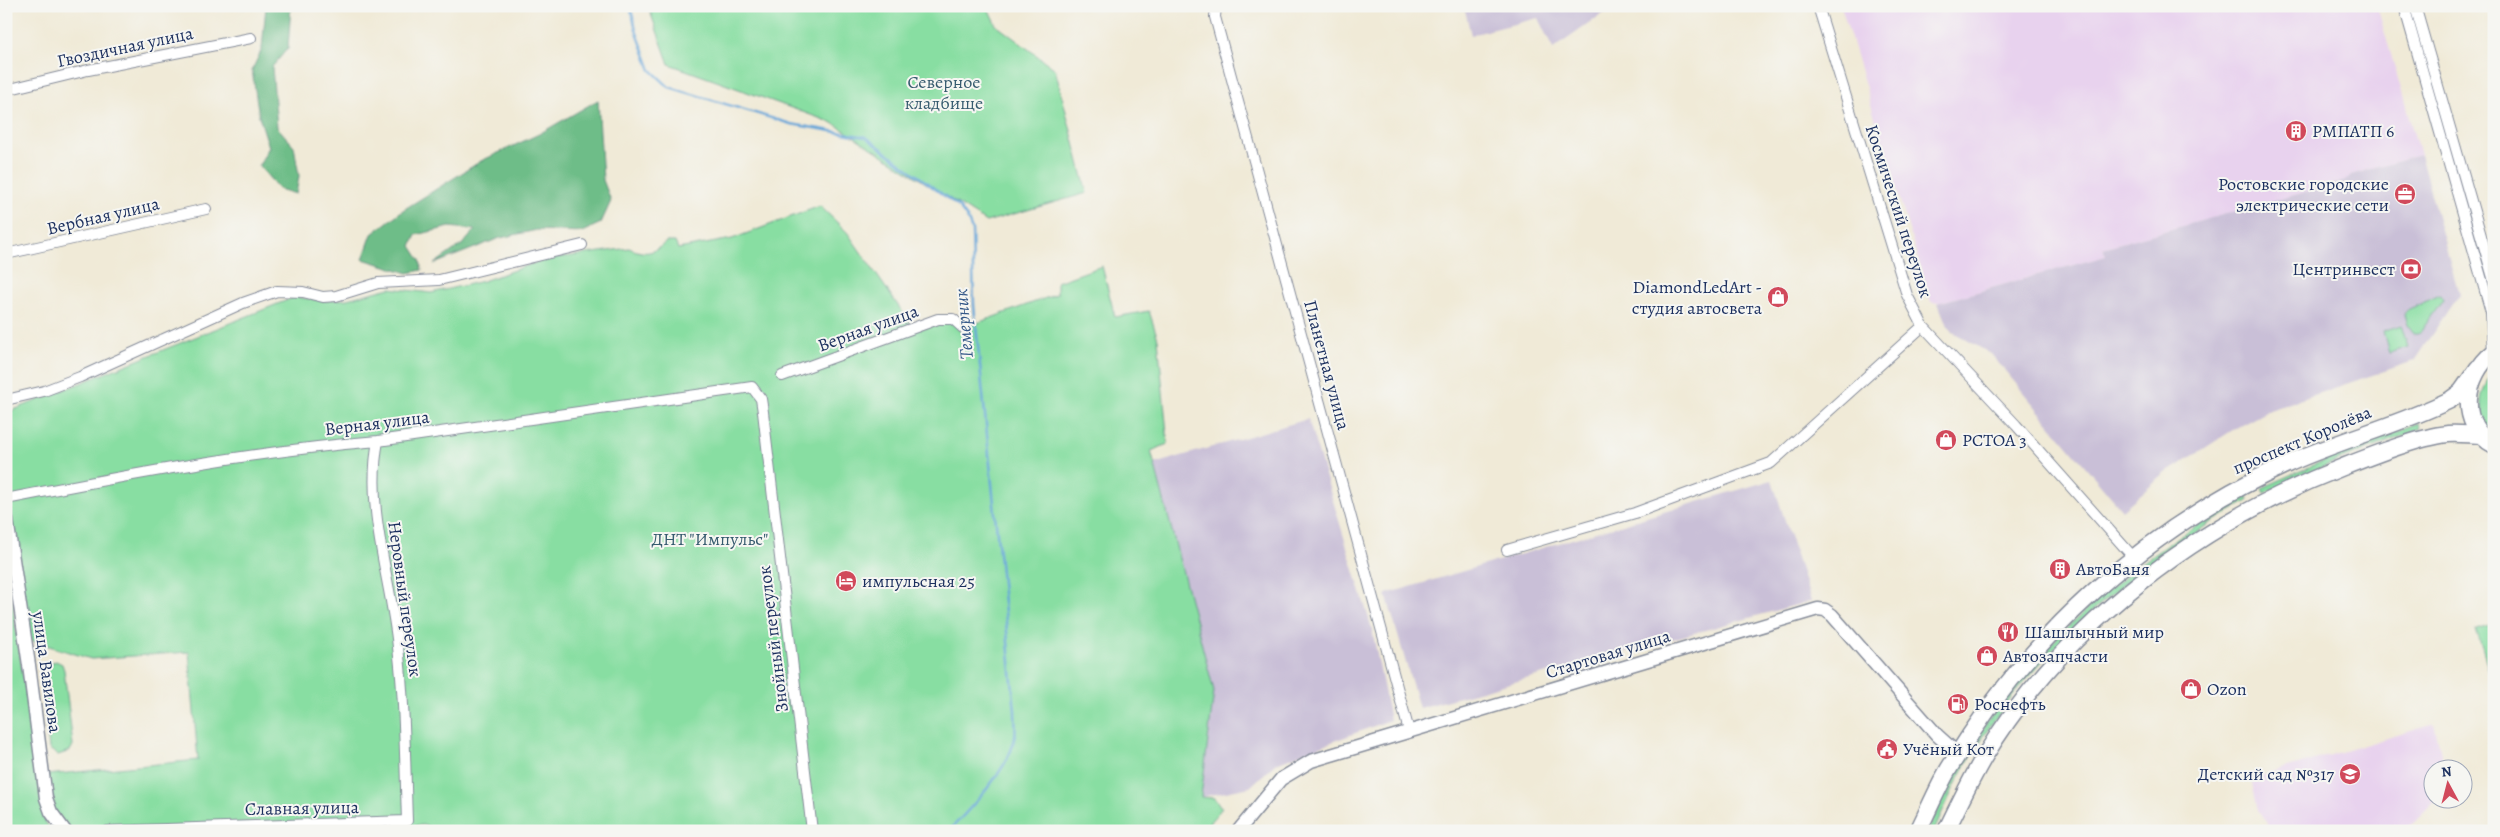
<svg xmlns="http://www.w3.org/2000/svg" width="2500" height="837" font-family="Alegreya,serif">
<rect width="100%" height="100%" fill="#f6f6f2"/>
<filter id="ink" filterUnits="userSpaceOnUse"><feTurbulence type="fractalNoise" baseFrequency=".02" numOctaves="2"/><feDisplacementMap in="SourceGraphic" scale="10" xChannelSelector="R" yChannelSelector="G"/><feConvolveMatrix kernelMatrix="1 2 1 2 8 2 1 2 1" color-interpolation-filters="sRGB"/></filter>
<filter id="wash" filterUnits="userSpaceOnUse"><feTurbulence type="fractalNoise" baseFrequency=".0096" numOctaves="4" result="noise"/><feDisplacementMap in="SourceGraphic" scale="20" xChannelSelector="R" yChannelSelector="G"/><feGaussianBlur stdDeviation="1.12" result="paint"/><feColorMatrix in="noise" values="0 0 0 0 0 0 0 0 0 0 0 0 0 0 0 0 0 1.4 0 .05"/><feComposite in="paint" operator="in"/></filter>
<g filter="url(#wash)">
<rect width="100%" height="100%" fill="#f0ead7"/>
<path fill="#e8d2ee" d="M1841,6H2377L2420,155L2351,175L2346,181L2103,248L2106,256L1938,303L1931,302Z
M2434,724L2445,769L2432,770V800H2436L2404,831H2272L2258,810L2251,779Z"/>
<path fill="#c9bfd7" d="M1464,6H1614L1553,49L1538,18L1471,35Z
M2420,155L2459,294L2414,361L2269,410L2236,428L2166,473L2122,510L1991,354L1953,332L1946,323L1938,303L2106,256L2103,248L2345,181L2351,175Z
M1308,419L1372,629L1390,720L1276,763L1250,787L1201,797L1214,691L1154,464Z
M1772,480L1811,601L1419,708L1386,594Z"/>
<path fill="#88dea2" stroke="#528680" d="M648,6H987L996,25L1055,69L1087,193L986,222L833,123L669,64Z
M820,206L847,232L915,330L954,320L966,327L1057,294V282L1102,266L1115,317L1149,311L1158,339L1168,444L1151,451L1214,691L1201,797L1214,798L1222,808L1202,831H433L426,825L283,831H62L51,818L47,775L198,760L189,652L91,659L30,640L6,510V413L295,297L325,301L347,299L390,288L431,293L483,281L543,260L629,248C645,255 653,254 666,242H675L678,249L732,239Z
M2440,295L2443,300L2419,334H2414L2407,325L2404,314L2407,310Z
M2401,325L2408,347L2389,353L2383,331Z
M2494,372V434C2476,415 2477,391 2494,372Z
M2419,424L2421,429L2341,459L2264,493L2262,488L2339,454Z
M2246,496L2248,501C2132,565 2021,661 1958,779C1949,796 1942,814 1934,831H1928C1936,813 1944,794 1954,776C2018,657 2129,560 2246,496Z
M6,563L45,822L54,831H6Z
M2494,623V672L2490,673L2476,629Z
M56,661L62,664L64,670L73,745L70,751L58,755L49,749L41,673L45,665Z"/>
<path fill="#6ebd88" stroke="#447673" d="M266,6H291L288,48L272,67L277,127L294,146L299,176L296,194L279,189L259,166L269,147L259,116L252,70L262,49Z
M598,100L603,180L611,201L601,223L582,232L537,230L500,238L434,264L464,243L475,230L450,227L416,235L411,246L420,260L422,270L408,273L363,259L372,234L403,210L481,161L539,134Z"/>
<g fill="none" stroke-linecap="round" stroke-linejoin="round">
<path stroke="#66a6d9" stroke-width="2.5" d="M630,6L637,33L651,70L669,87L791,124L866,137L958,206L967,218L972,230L974,306L1015,711C1015,721 1017,733 1014,742C1005,774 971,807 949,831"/>
</g>
</g>
<g filter="url(#ink)">
<g fill="none" stroke-linecap="round" stroke-linejoin="round">
<g stroke="#868c9a" stroke-width="12">
<path id="minor" d="M1216,6L1215,17L1409,731
M1818,6L1907,295L1923,326L2016,425L2134,558
M2404,6L2491,312L2493,353
M2415,6L2494,281
M6,90L88,70L251,38
M6,254L206,209
M782,376L938,319H953L963,328
M6,400L44,391L80,377L243,303L277,291L303,292L323,297L336,296L378,283L439,280L582,245
M6,499C128,475 255,451 378,441L752,387L761,399L763,412L812,831
M1507,550L1635,513L1771,463L1923,326
M108,831L407,821C405,763 405,705 398,647C391,579 365,510 378,441"/>
</g>
<g stroke="#868c9a" stroke-width="15">
<path id="tertiary" d="M6,513L29,665L46,798L51,812L65,831
M1238,831L1281,779L1311,761L1818,609L1825,610L1832,615L1937,735L1958,754"/>
</g>
<g stroke="#868c9a" stroke-width="19">
<path id="primary" d="M2494,352C2464,375 2457,425 2494,445
M1918,831C1928,811 1937,789 1948,770C2027,637 2145,529 2285,465C2339,440 2397,426 2450,400L2461,392L2478,368
M1946,831C1958,806 1970,781 1984,757C2065,623 2199,523 2343,467C2371,456 2419,437 2448,434C2459,433 2470,435 2482,435"/>
</g>
<use href="#minor" stroke="#fff" stroke-width="10"/>
<use href="#tertiary" stroke="#fff" stroke-width="12"/>
<use href="#primary" stroke="#fff" stroke-width="16"/>
</g>
</g>
<defs>
<g id="building-disc" transform="scale(1.125)"><circle r="9.5" fill="#d1495b" stroke="#f6f6f2"/><path d="M-4-6H4V6H1V3H-1V6H-4ZM-2.5-4.3h1.7v1.8h-1.7ZM.8-4.3h1.7v1.8H.8ZM-2.5-1h1.7V.8h-1.7ZM.8-1h1.7V.8H.8Z" fill="#fff"/></g>
<g id="office-disc" transform="scale(1.125)"><circle r="9.5" fill="#d1495b" stroke="#f6f6f2"/><path d="M-6-3h4V-5.5h4V-3h4V5H-6ZM-1-4.5V-3h2v-1.5ZM-6 0V1H6V0Z" fill="#fff"/></g>
<g id="bank-disc" transform="scale(1.125)"><circle r="9.5" fill="#d1495b" stroke="#f6f6f2"/><path d="M-6-4H6V4H-6ZM0-2.3a2.3 2.3 0 1 0 0 4.6a2.3 2.3 0 1 0 0-4.6Z" fill="#fff"/></g>
<g id="shop-disc" transform="scale(1.125)"><circle r="9.5" fill="#d1495b" stroke="#f6f6f2"/><path d="M-5-2.5h2.3a2.7 3.5 0 0 1 5.4 0H5L5.5 6h-11ZM-1.5-2.5h3a1.5 2.3 0 0 0-3 0Z" fill="#fff"/></g>
<g id="hotel-disc" transform="scale(1.125)"><circle r="9.5" fill="#d1495b" stroke="#f6f6f2"/><path d="M-6-4.5h1.5V1H6V5H4.5V3h-9V5H-6ZM-4 0a1.8 1.8 0 1 1 3.6 0ZM.5 0V-2.5h3Q6-2.5 6 0Z" fill="#fff"/></g>
<g id="restaurant-disc" transform="scale(1.125)"><circle r="9.5" fill="#d1495b" stroke="#f6f6f2"/><path d="M-5-6h1v4h1v-4h1v4h1v-4h1v5L-1.5 .5V6h-2V.5L-5-1ZM5-6V6H3V1.5H1.5Q1.5-4 5-6Z" fill="#fff"/></g>
<g id="fuel-disc" transform="scale(1.125)"><circle r="9.5" fill="#d1495b" stroke="#f6f6f2"/><path d="M-5.5-6h7V0h2V4h1.3V-2.5L3-4.5l.8-.8L6-3V5H2.5V1h-1V6h-7ZM-4.2-4.7v3.2H.2V-4.7Z" fill="#fff"/></g>
<g id="civic-disc" transform="scale(1.125)"><circle r="9.5" fill="#d1495b" stroke="#f6f6f2"/><path d="M-.6-6.5H3V-4.5H.6V-3L4-1V1h2V6H-6V1h2V-1L-.6-3ZM-1.2 2.5V6h2.4V2.5Z" fill="#fff"/></g>
<g id="school-disc" transform="scale(1.125)"><circle r="9.5" fill="#d1495b" stroke="#f6f6f2"/><path d="M0-5L7-2L0 1L-7-2ZM-4 1L0 2.5L4 1V4Q0 6-4 4Z" fill="#fff"/></g>
</defs>
<g fill-rule="evenodd">
<use href="#building-disc" x="2296" y="131"/>
<use href="#office-disc" x="2405" y="194"/>
<use href="#bank-disc" x="2411" y="269"/>
<use href="#shop-disc" x="1778" y="297"/>
<use href="#shop-disc" x="1946" y="440"/>
<use href="#building-disc" x="2060" y="569"/>
<use href="#hotel-disc" x="846" y="581"/>
<use href="#restaurant-disc" x="2008" y="632"/>
<use href="#shop-disc" x="1987" y="656"/>
<use href="#shop-disc" x="2191" y="689"/>
<use href="#fuel-disc" x="1958" y="704"/>
<use href="#civic-disc" x="1887" y="749"/>
<use href="#school-disc" x="2350" y="774"/>
</g>
<g text-anchor="middle" stroke-width="4" stroke-linejoin="round" paint-order="stroke">
<g font-size="18" fill="#1b2f5e" stroke="#f6f6f2">
<text transform="translate(125 47) rotate(-12)" y="6">Гвоздичная улица</text>
<text transform="translate(1899 211) rotate(72)" y="6">Космический переулок</text>
<text transform="translate(103 216) rotate(-13)" y="6">Вербная улица</text>
<text transform="translate(868 328) rotate(-20)" y="6">Верная улица</text>
<text transform="translate(1327 365) rotate(75)" y="6">Планетная улица</text>
<text transform="translate(377 423) rotate(-7)" y="6">Верная улица</text>
<text transform="translate(2302 440) rotate(-23)" y="6">проспект Королёва</text>
<text transform="translate(405 599) rotate(82)" y="6">Неровный переулок</text>
<text transform="translate(773 639) rotate(-97)" y="6">Знойный переулок</text>
<text transform="translate(1608 654) rotate(-17)" y="6">Стартовая улица</text>
<text transform="translate(47 672) rotate(82)" y="6">улица Вавилова</text>
<text transform="translate(302 808) rotate(-1)" y="6">Славная улица</text>
</g>
<g font-size="18" fill="#365b6f" stroke="#f6f6f2">
<text x="944" y="88">Северное<tspan x="944" dy="21">кладбище</tspan></text>
<text x="710" y="545">ДНТ "Импульс"</text>
</g>
<g font-size="18" fill="#1b2f5e" stroke="#f6f6f2" text-anchor="start">
<text x="2312" y="137">РМПАТП 6</text>
<text x="2389" y="190" text-anchor="end">Ростовские городские<tspan x="2389" dy="21">электрические сети</tspan></text>
<text x="2395" y="275" text-anchor="end">Центринвест</text>
<text x="1762" y="293" text-anchor="end">DiamondLedArt -<tspan x="1762" dy="21">студия автосвета</tspan></text>
<text x="1962" y="446">РСТОА 3</text>
<text x="2076" y="575">АвтоБаня</text>
<text x="862" y="587">импульсная 25</text>
<text x="2024" y="638">Шашлычный мир</text>
<text x="2003" y="662">Автозапчасти</text>
<text x="2207" y="695">Ozon</text>
<text x="1974" y="710">Роснефть</text>
<text x="1903" y="755">Учёный Кот</text>
<text x="2334" y="780" text-anchor="end">Детский сад №317</text>
</g>
<g font-size="19" font-style="italic" fill="#355989" stroke="#f6f6f2">
<text transform="translate(963 324) rotate(-95)" y="7">Темерник</text>
</g>
</g>
<rect width="2500" height="837" fill="none" stroke="#f6f6f2" stroke-width="25"/>
<g transform="translate(2448 784) rotate(353)"><circle r="24" fill="#f6f6f2" stroke="#9ea6b7"/>
<path d="M0-4L9 19L0 12L-9 19Z" fill="#d1495b"/>
<text y="-8" font-size="14" font-weight="bold" text-anchor="middle" fill="#1b2f5e">N</text>
</g>
</svg>
